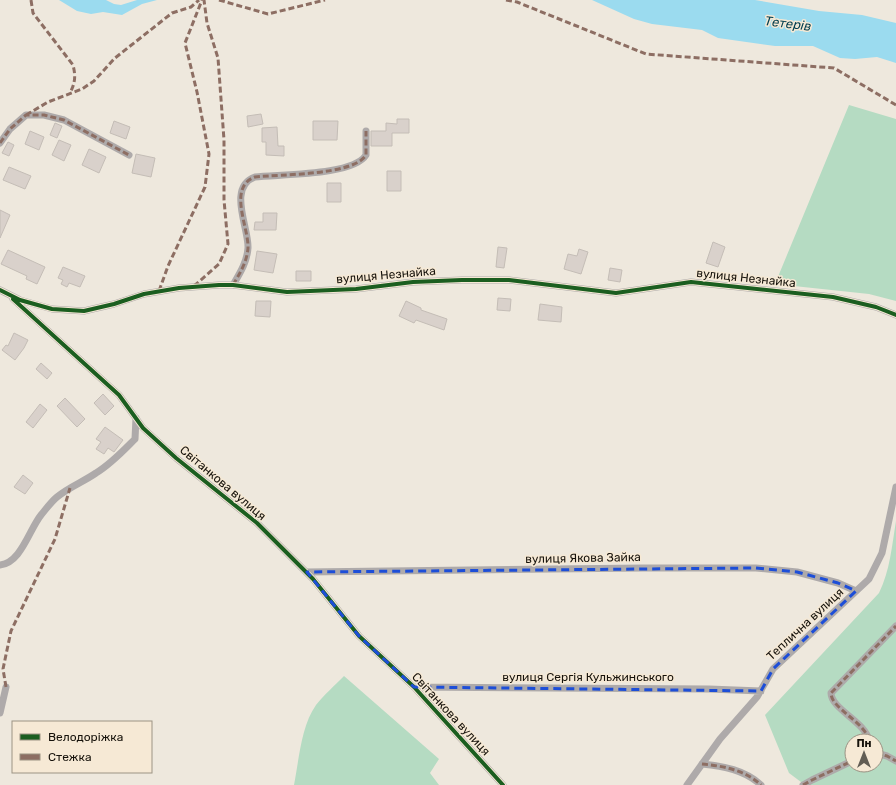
<svg xmlns="http://www.w3.org/2000/svg" width="896" height="785" font-family="Rubik,sans-serif">
<rect width="100%" height="100%" fill="#eee8dd"/>
<path fill="#b5dbc2" fill-rule="evenodd" d="M849,105L896,119V301L869,294L775,284Z
M896,521V785H805L789,773L765,715L879,593C890,571 892,545 896,521ZM852,741H876V765H852Z
M344,676L439,759L430,773L439,785H294C299,760 301,726 316,705C324,695 335,685 344,676Z"/>
<path fill="#9bdbef" d="M59,0H106L114,4L121,5L137,0H157L142,4L122,15L103,12L91,14L77,11Z
M592,0H755L819,11L862,15L896,23V63L877,57L855,59L840,58L813,46H775L718,38L702,30L652,24L634,19Z"/>
<path fill="#d9d1cb" stroke="#c4bdb6" d="M261,114L263,124L248,127L247,116Z
M397,119H409V133H392V146H371V131H386V123L397,124Z
M114,121L130,127L126,139L110,133Z
M313,121H338L337,140H313Z
M55,123L62,126L57,138L50,135Z
M277,127L278,146H284V156L266,155V142H262V128Z
M30,131L44,137L39,150L25,144Z
M59,140L71,145L64,161L52,155Z
M8,142L14,145L9,156L2,153Z
M89,149L106,157L99,173L82,165Z
M136,154L155,158L151,177L132,173Z
M9,167L31,176L25,189L3,180Z
M387,171H401V191H387Z
M327,183H341V202H327Z
M0,210L10,215L0,238Z
M263,213H277L276,230H254L255,222H263Z
M713,242L725,247L718,267L706,263Z
M498,247L507,248L504,268L496,267Z
M579,249L588,252L581,274L564,269L568,254L577,256Z
M8,250L45,267L37,284L26,279L27,276L1,264Z
M257,251L277,254L273,273L254,270Z
M63,267L85,276L80,287L69,283L67,287L61,284L63,280L58,278Z
M610,268L622,270L620,282L608,280Z
M296,271H311V281H296Z
M498,298L511,299L510,311L497,310Z
M256,301H271L270,317L255,316Z
M406,301L421,308V310L447,319L444,330L416,320L414,323L399,316Z
M540,304L562,307L561,322L538,320Z
M14,333L28,340L24,348L15,360L2,350L6,345L8,346Z
M41,363L52,373L47,379L36,369Z
M103,394L114,406L105,415L94,403Z
M65,398L85,419L77,427L57,406Z
M40,404L47,410L33,428L26,422Z
M105,427L123,440L114,452L108,448L104,454L96,449L101,442L96,439Z
M23,475L33,483L25,494L14,487Z"/>
<g fill="none" stroke-linecap="round" stroke-linejoin="round">
<path stroke="#aeaaaa" stroke-width="7" d="M0,143L10,129L26,115H44L64,120L129,155
M233,285C240,273 247,262 248,248C249,228 227,187 255,177C279,174 353,176 366,155V131
M0,290L20,300L52,309L84,311L114,304L144,294L179,288L219,285H233L287,292L356,289L413,282L462,280H509L616,293L691,282L833,297L876,307L896,315
M13,299L119,395L143,428L176,458L257,523L313,579L359,636L414,687L503,785
M0,565C21,563 29,530 41,515C46,509 51,502 57,497C69,487 83,482 96,473C111,464 123,451 135,439L136,418
M307,572L643,568H756L797,572L838,583L856,591
M414,687L709,689L761,691
M0,713L6,687
M869,741C866,722 831,709 831,693L896,626
M876,753L887,756L896,761
M702,764C723,766 745,770 761,785
M687,785L720,739L757,697L773,669L869,579L882,553L896,487
M803,785L812,780L852,761"/>
<path stroke="#8d6e63" stroke-width="3" stroke-dasharray="6 3" stroke-linecap="butt" d="M31,0L33,13L73,65C76,77 75,83 70,93
M219,0L268,14L325,0
M506,0L517,2L646,54L834,68L896,105
M26,115L48,102L82,89L94,81L115,58L172,13L191,7L199,0
M0,143L10,129L26,115H44L64,120L129,155
M233,285C240,273 247,262 248,248C249,228 227,187 255,177C279,174 353,176 366,155V131
M194,286L219,264L228,244L224,200V140L218,58L207,23L204,0
M159,291L168,266L205,187L209,154L197,92L185,43L202,0
M6,687L3,669L11,631L55,539L70,488
M869,741C866,722 831,709 831,693L896,626
M876,753L887,756L896,761
M702,764C723,766 745,770 761,785
M803,785L812,780L852,761"/>
<g stroke="#f6e9d5" stroke-width="6">
<path id="cycleway" d="M0,290L20,300L52,309L84,311L114,304L144,294L179,288L219,285H233L287,292L356,289L413,282L462,280H509L616,293L691,282L833,297L876,307L896,315
M13,299L119,395L143,428L176,458L257,523L313,579L359,636L414,687L503,785"/>
</g>
<use href="#cycleway" stroke="#1b5e20" stroke-width="4"/>
</g>
<path fill="none" stroke="#1d4ed8" stroke-width="3" stroke-dasharray="8 5" stroke-linejoin="round" d="M756,568L797,572L838,583L856,591L773,669L761,691L414,687L359,636L307,572Z"/>
<g text-anchor="middle" stroke-width="3" stroke-linejoin="round" paint-order="stroke">
<g font-size="12" fill="#16120b" stroke="#f6e9d5">
<text transform="translate(386 275) rotate(-5)" y="4">вулиця Незнайка</text>
<text transform="translate(746 278) rotate(6)" y="4">вулиця Незнайка</text>
<text transform="translate(223 483) rotate(40)" y="4">Світанкова вулиця</text>
<text transform="translate(583 558) rotate(-1)" y="4">вулиця Якова Зайка</text>
<text transform="translate(805 624) rotate(-43)" y="4">Теплична вулиця</text>
<text x="588" y="681">вулиця Сергія Кульжинського</text>
<text transform="translate(451 714) rotate(47)" y="4">Світанкова вулиця</text>
</g>
<g font-size="13" font-style="italic" fill="#013e4f" stroke="#f6e9d5">
<text transform="translate(788 23) rotate(7)" y="5">Тетерів</text>
</g>
</g>
<rect x="12" y="721" width="140" height="52" fill="#f6e9d5" stroke="#9c9384"/>
<rect x="20" y="734" width="20" height="6" fill="#1b5e20" stroke="#9c9384"/>
<text x="48" y="741" font-size="12" fill="#16120b">Велодоріжка</text>
<rect x="20" y="754" width="20" height="6" fill="#8d6e63" stroke="#9c9384"/>
<text x="48" y="761" font-size="12" fill="#16120b">Стежка</text>
<g transform="translate(864 753)"><circle r="19" fill="#f6e9d5" stroke="#9c9384"/>
<path d="M0-3L7 15L0 10L-7 15Z" fill="#625d54"/>
<text y="-6" font-size="11" font-weight="bold" text-anchor="middle" fill="#16120b">Пн</text>
</g>
</svg>
